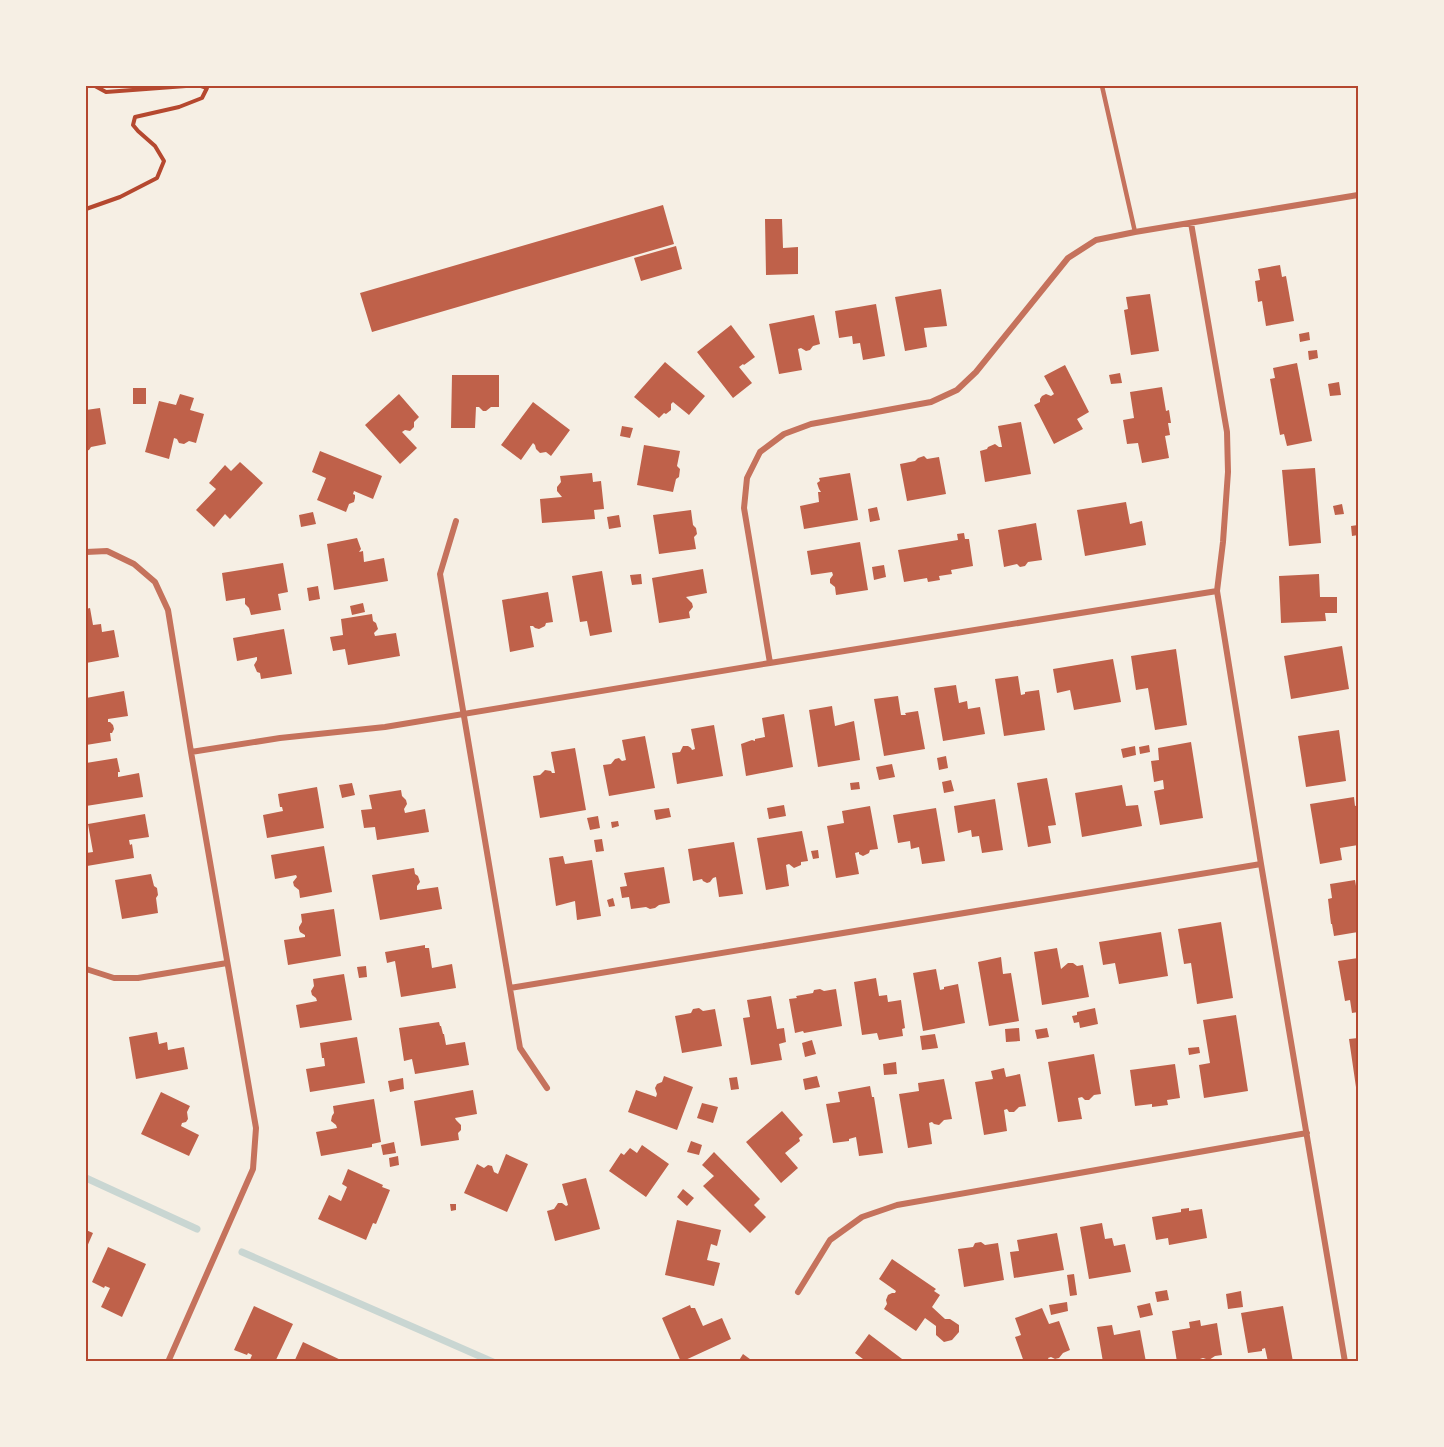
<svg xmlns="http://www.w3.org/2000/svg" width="1444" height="1447" font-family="'PT Sans Narrow',sans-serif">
<rect width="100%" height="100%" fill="#f6efe4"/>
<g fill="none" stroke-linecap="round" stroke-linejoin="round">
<path stroke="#c9d6d2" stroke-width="7" d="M86,1178L197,1229
M242,1252L493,1362"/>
</g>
<path fill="#bf614a" d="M663,205L674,244L372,332L360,293Z
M765,219H782L783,248L798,247V274L766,275Z
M676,246L682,269L641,281L634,258Z
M1280,265L1282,277L1286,276L1294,321L1266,326L1262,301L1258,302L1255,281L1260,280L1258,269Z
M941,289L947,326L924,328L927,347L905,351L895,297Z
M1150,294L1159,351L1131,355L1124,310L1128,309L1126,297Z
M876,304L885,356L863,360L860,343L853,344L852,336L839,338L835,311Z
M814,315L820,344L813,346L810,350L806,351L801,348L798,349L802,370L779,374L769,324Z
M731,325L755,357L744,365L743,364L739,367L752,383L733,398L697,352Z
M1309,332L1310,340L1300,342L1299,334Z
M1317,350L1318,358L1309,360L1308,351Z
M665,362L705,396L689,415L673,402L671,404V410L666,414L664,413L659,418L634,397Z
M1297,363L1312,441L1287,446L1284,434L1280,435L1270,379L1275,378L1273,368Z
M1065,365L1089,412L1077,419L1083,429L1054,444L1034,405L1040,402V399L1042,396L1046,394L1051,396L1054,394L1044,376Z
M1120,373L1122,383L1111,384L1109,375Z
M452,375H499V407H491L486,411H483L479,407H476L475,428H451Z
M1339,382L1341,395L1330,396L1328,384Z
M1162,387L1166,411L1169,410L1171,423H1168L1170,435L1165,436L1169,458L1142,463L1138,443L1127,444L1123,420L1134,418L1130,392Z
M133,388H146V404H133Z
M180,394L194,398L190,410L204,414L196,443L189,441L184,444L179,443L177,439L174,438L169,459L145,452L159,401L176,405Z
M399,394L419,417L414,422V427L410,431L405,430L402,432L417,448L400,464L365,425Z
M533,402L570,430L551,456L546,452L540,453L536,449L535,445L533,443L521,460L501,445Z
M100,408L106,444L91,447L89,450L86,451V410Z
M1021,422L1031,474L985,482L980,451L987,449L988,447L995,444L999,447H1002L998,426Z
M622,426L633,428L630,438L620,436Z
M644,445L680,451L677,466L680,469L679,477L676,479L673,492L637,485Z
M320,451L382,476L373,499L354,491L353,494L355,495V498L354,502L349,504L346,512L317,500L326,478L312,472Z
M924,456L927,459L939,457L946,494L907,501L900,464L915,461L918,458Z
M240,462L263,483L230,519L225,514L214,527L196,510L216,489L209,483L225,465L231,471Z
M1315,468L1321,543L1289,546L1282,470Z
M592,473L593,482L601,481L604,509L594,510L595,519L542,523L540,499L562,497L557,491V487L561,482L560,476Z
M850,473L858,520L804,529L800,506L819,502L818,492H821L819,489L817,483L820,481L819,478Z
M1126,502L1130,524L1142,521L1146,545L1085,556L1077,510Z
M1342,504L1344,514L1335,515L1333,506Z
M877,507L880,520L870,522L868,509Z
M691,510L693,525L696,528L697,534L694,537L696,549L659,554L653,515Z
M313,512L316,524L301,527L299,515Z
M619,515L621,527L609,529L607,517Z
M1036,523L1042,560L1028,562L1025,566L1020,567L1017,564L1004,567L998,530Z
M1358,525V535L1352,536L1351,526Z
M964,533L965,539H969L973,566L951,570L952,574L939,576L940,580L928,582L927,578L904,582L898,550L958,540L957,534Z
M357,538L361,549L359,552L363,551L364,562L384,558L388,581L334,590L327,544Z
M860,542L868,590L836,595L835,587L830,583V579L833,575L832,572L811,575L807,551Z
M283,563L288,592L278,594L281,610L251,615L249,608L245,604V598L226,601L222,573Z
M884,565L886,577L874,580L872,567Z
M703,569L707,593L686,597L692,603L693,607L689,612L690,618L659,623L652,578Z
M602,571L612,632L590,636L587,621L580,622L572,576Z
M641,574L642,584L632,585L630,575Z
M1319,574L1320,597H1337V613H1325L1326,621L1281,623L1279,576Z
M318,586L320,599L309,601L307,588Z
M548,592L553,622L546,623L545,626L539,629L535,628L533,626H530L534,647L510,652L502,600Z
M363,603L365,612L352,615L350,606Z
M90,608L93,625L101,624L102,632L114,630L119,657L86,663V609Z
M372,614L373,621L376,623L378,629L374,633L375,636L396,633L400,656L348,665L345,649L333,651L330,637L343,635L341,619Z
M284,629L292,674L261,679L260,673L257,672L254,665L257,660V657L237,661L233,638Z
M1342,646L1349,689L1291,699L1284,656Z
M1176,649L1187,725L1155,730L1148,688L1136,690L1131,656Z
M1113,659L1121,702L1074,710L1070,690L1057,693L1053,669Z
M1018,676L1021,695L1025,694V692L1039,690L1045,730L1004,736L995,679Z
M956,685L959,703L967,701L968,709L980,707L985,734L943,741L934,688Z
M124,691L128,716L108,719V722H110L113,725L114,729L112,733H110L111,741L86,745V698Z
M898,696L901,715H906L905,713L918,711L925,749L884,756L874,699Z
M832,706L835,726L854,721L860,760L818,767L809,710Z
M784,714L793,767L746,776L741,744L752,740L755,741V739L765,737L762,718Z
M714,725L723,776L677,784L672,753L680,752L683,746H688L691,748L692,750L695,749L691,729Z
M1339,730L1346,781L1306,787L1298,736Z
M645,736L655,788L609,796L603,765L611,764L615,759L619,758L622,761L626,760L622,740Z
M1191,742L1203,818L1160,825L1154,791L1164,789L1163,780L1154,782L1151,761L1159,760L1158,748Z
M1149,745L1150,752L1140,754L1139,747Z
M1135,746L1136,755L1123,758L1121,749Z
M575,748L586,810L540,818L533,776L540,775L545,770L551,771L552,773H555L551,752Z
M946,756L948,768L939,770L937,758Z
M117,758L120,772H118V777L139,773L143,797L86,806V763Z
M892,764L895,777L879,780L876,767Z
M1047,778L1056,825L1048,826L1051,843L1028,847L1017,783Z
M951,780L954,791L944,793L942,782Z
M859,782L860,789L851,790L850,783Z
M352,783L355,795L342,798L339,785Z
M1122,785L1126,806L1138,805L1142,826L1082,837L1075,793Z
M317,787L324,828L267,838L263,815L283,811L282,807H280L278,794Z
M401,790L402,796L406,800L407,804L404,809L405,813L425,809L429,832L377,840L375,827L364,828L361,810L372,809L369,795Z
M1354,797L1355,806L1358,805V845L1340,848L1342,860L1320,864L1310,804Z
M995,799L1003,850L982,853L979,836L972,837L971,830L958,833L954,806Z
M784,805L786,816L769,819L767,808Z
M870,806L878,849L870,850L869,853L863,856L859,854V852L855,853L859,874L836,878L827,826L844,823L842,811Z
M669,808L671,817L656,820L654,810Z
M936,808L945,861L922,864L919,847L911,849L910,841L898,843L893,815Z
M145,814L149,837L129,840L130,845L132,844L134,858L87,866L86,853L93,852L88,824Z
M598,816L600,828L590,830L587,818Z
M618,821L619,826L612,828L611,822Z
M802,831L808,861L801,862V865L794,868L789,864L786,865L789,886L766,890L757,838Z
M602,839L604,851L596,852L594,840Z
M734,842L743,894L719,897L716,877L713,878L710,882L707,883L703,881L702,879L693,881L688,849Z
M324,846L332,892L300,898L299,890L294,886L293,882L297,877L296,875L275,879L271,855Z
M818,850L819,858L813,859L811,851Z
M563,856L565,864L592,860L601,916L577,920L575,901L556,906L549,858Z
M664,867L670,903L659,905L655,908L650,909L646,907L631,909L629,897L622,898L620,887L627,886L624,873Z
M414,868L415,874L418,876L420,882L417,886V890L438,887L442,909L380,920L372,875Z
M151,874L154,886L157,888L158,895L156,898L158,913L122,919L115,880Z
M1355,880L1358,898V932L1334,936L1332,924H1331L1328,899L1332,898L1330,884Z
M613,898L615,906L609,907L607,900Z
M334,909L341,956L288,965L284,940L305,937V935L300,932L299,929V927L302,922L301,914Z
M1221,922L1233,998L1197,1004L1191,963L1184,964L1178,929Z
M1161,932L1168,976L1119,984L1115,963L1103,965L1099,942Z
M425,945V948H429L432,968L452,964L456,988L401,997L395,961L387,963L385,952Z
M1057,948L1061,969L1068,963H1073L1077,966L1083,965L1089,997L1042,1005L1034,952Z
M1001,957L1003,974L1011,973L1019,1021L989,1026L978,962Z
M1358,958V1012L1352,1013L1350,1000L1345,1001L1338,961Z
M366,966L367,977L359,978L357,967Z
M936,969L940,990L944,989V987L958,984L965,1023L923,1031L913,973Z
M344,974L352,1020L300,1028L296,1005L317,1001L316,998L312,995L311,991L314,986L313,979Z
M876,978L879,996L887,995L888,1002L901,1000L905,1028L902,1029L903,1036L879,1040L877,1033L862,1035L854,982Z
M820,989L824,991L836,989L842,1026L804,1033L803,1031L795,1033L789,999L797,998L796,996L813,993L814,990Z
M771,996L777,1029L784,1028L786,1042L779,1044L782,1060L751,1065L743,1018L750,1017L747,1000Z
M699,1008L703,1011L715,1009L722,1046L682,1053L675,1016L691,1013L693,1009Z
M1095,1008L1098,1024L1080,1028L1079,1022L1074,1023L1072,1016L1077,1015V1012Z
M1236,1015L1248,1091L1204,1098L1199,1065L1210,1063L1203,1020Z
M439,1022L440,1026H441L443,1034H444L446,1045L465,1042L469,1065L415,1074L412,1059L404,1061L399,1028Z
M1019,1028L1020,1041L1006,1042L1005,1029Z
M1047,1028L1049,1037L1037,1039L1035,1030Z
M157,1032L159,1044L167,1042L168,1050L184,1047L188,1069L136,1079L129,1037Z
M935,1034L938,1048L922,1050L920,1036Z
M357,1037L365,1083L310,1092L306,1069L325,1066L324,1058H322L320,1043Z
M1358,1038V1094H1357L1349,1039Z
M812,1040L816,1054L805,1057L802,1043Z
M1199,1047L1200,1053L1189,1055L1188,1048Z
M1094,1054L1101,1094L1094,1095L1089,1100H1085L1082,1097L1078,1098L1082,1119L1058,1122L1048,1062Z
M896,1062L897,1074L884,1075L883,1064Z
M1175,1064L1180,1098L1167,1100L1168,1105L1152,1107V1104L1135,1106L1130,1070Z
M1004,1068L1006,1077L1020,1074L1026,1106L1019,1107L1014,1112H1009L1007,1109L1004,1110L1007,1131L984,1135L975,1082L993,1079L991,1071Z
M664,1076L693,1087L677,1130L628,1112L636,1090L656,1097L657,1094L655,1088L657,1084L662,1082Z
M817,1076L820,1087L805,1090L803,1079Z
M737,1077L739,1089L731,1090L729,1078Z
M403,1078L404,1089L390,1092L388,1081Z
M944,1079L952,1119L944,1120L939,1125L934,1124L932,1122L929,1123L932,1144L908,1148L899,1094L919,1091L918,1083Z
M870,1086L872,1097H874L883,1153L859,1156L856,1137L849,1139V1141L833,1143L826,1104L840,1102L838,1092Z
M473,1090L477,1114L455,1118L456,1120L461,1125V1130L458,1133L459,1140L421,1146L414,1101Z
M161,1092L190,1106L187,1112L188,1119L186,1122L182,1123L181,1126L199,1135L189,1156L141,1134Z
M374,1099L381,1142L372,1144V1147L321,1156L316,1132L337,1128L336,1125L331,1121L332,1116L334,1113L333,1106Z
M702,1103L718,1107L713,1123L697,1118Z
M782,1111L803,1135L799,1138L800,1141L785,1153L798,1168L781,1183L746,1142Z
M691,1141L702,1145L699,1155L687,1152Z
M394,1142L396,1153L383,1155L381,1145Z
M642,1145L669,1164L646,1197L609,1171L621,1153L624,1155L630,1148L637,1153Z
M714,1152L760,1199L754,1205L766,1217L750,1233L703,1186L714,1176L702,1165Z
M506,1154L528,1164L507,1212L464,1193L477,1164L484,1168L488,1165L492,1166L494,1172L498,1174Z
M398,1156L399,1165L390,1167L389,1158Z
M348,1169L383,1185L382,1187L390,1190L376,1224L373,1223L366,1240L318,1219L329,1195L341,1201L347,1187L342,1184Z
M586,1178L600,1229L555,1241L547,1211L554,1209L558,1203H562L566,1206L568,1205L562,1184Z
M683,1189L694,1198L687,1206L677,1197Z
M450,1204H456V1210L451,1211Z
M1189,1208V1211L1202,1209L1207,1238L1169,1245L1168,1238L1156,1240L1152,1217L1181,1212V1209Z
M677,1220L721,1230L717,1246L711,1244L707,1260L720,1263L714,1286L665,1275Z
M1102,1223L1105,1239L1112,1238L1114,1246L1125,1244L1131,1272L1089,1279L1080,1227Z
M86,1230L93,1233L86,1249Z
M1057,1233L1064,1270L1014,1278L1010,1252L1019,1251L1017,1240Z
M981,1242L985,1245L998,1243L1004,1280L964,1287L958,1249L973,1247L975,1243Z
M108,1247L146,1264L122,1317L101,1307L110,1288L105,1286L104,1288L92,1282Z
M892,1259L936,1289L934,1291L940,1295L932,1307L945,1319H950L959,1325V1332L952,1340L944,1342L936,1335V1326L925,1318L916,1331L884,1309L887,1304L886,1300L888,1295L892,1293H895L896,1291L879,1279Z
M1074,1274L1077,1295L1070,1296L1067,1275Z
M1167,1290L1169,1300L1157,1302L1155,1292Z
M1241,1291L1243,1307L1228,1309L1226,1294Z
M1067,1302L1068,1311L1051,1315L1049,1305Z
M1150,1303L1153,1315L1140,1318L1137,1306Z
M690,1305L691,1308H695L703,1326L722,1318L731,1339L681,1362L662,1318Z
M254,1306L293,1324L275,1362H249L252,1355L248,1353L247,1355L234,1350Z
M1283,1306L1293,1362H1268L1265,1348L1262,1349V1351L1248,1353L1241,1313Z
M1042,1308L1049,1324L1059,1321L1070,1350L1063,1353L1059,1358L1055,1359L1051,1357L1048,1358L1050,1362H1024L1015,1337L1021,1335L1015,1318Z
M1200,1320L1201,1326L1217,1323L1222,1355L1215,1356L1209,1360L1203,1358L1200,1359L1201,1362H1177L1172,1331L1190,1328L1189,1322Z
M1112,1325L1114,1335L1140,1330L1146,1362H1103L1097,1327Z
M869,1334L906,1362H867L855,1353Z
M303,1342L345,1362H294Z
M743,1354L754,1362H738Z"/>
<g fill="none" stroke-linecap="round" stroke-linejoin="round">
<path stroke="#b5482f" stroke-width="4" d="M95,86L106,92L186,86
M86,209L120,197L157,178L164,161L155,146L138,131L133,125L135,117L179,107L202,98L207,88L201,86"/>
<path stroke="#c5725c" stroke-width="4.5" d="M1102,86L1135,232"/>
<path stroke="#c5725c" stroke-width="6" d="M1191,223L1227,432L1228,472L1223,542L1217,591L1261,864L1345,1362
M456,521L440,574L520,1048L547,1088
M86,552L107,551L134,564L155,582L168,610L191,752L256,1128L253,1169L168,1362
M770,663L744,508L747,478L760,452L784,434L811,424L931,402L957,390L976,372L1068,258L1096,240L1135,232L1358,195
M191,752L280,738L385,727L770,663L1217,591
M86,969L114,978H138L227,963
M510,988L1261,864
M798,1292L830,1240L862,1217L897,1205L1307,1133"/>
</g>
<rect width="1444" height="1447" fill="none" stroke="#f6efe4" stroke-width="174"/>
<rect x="87" y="87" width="1270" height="1273" fill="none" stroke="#b5482f" stroke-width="2"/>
</svg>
